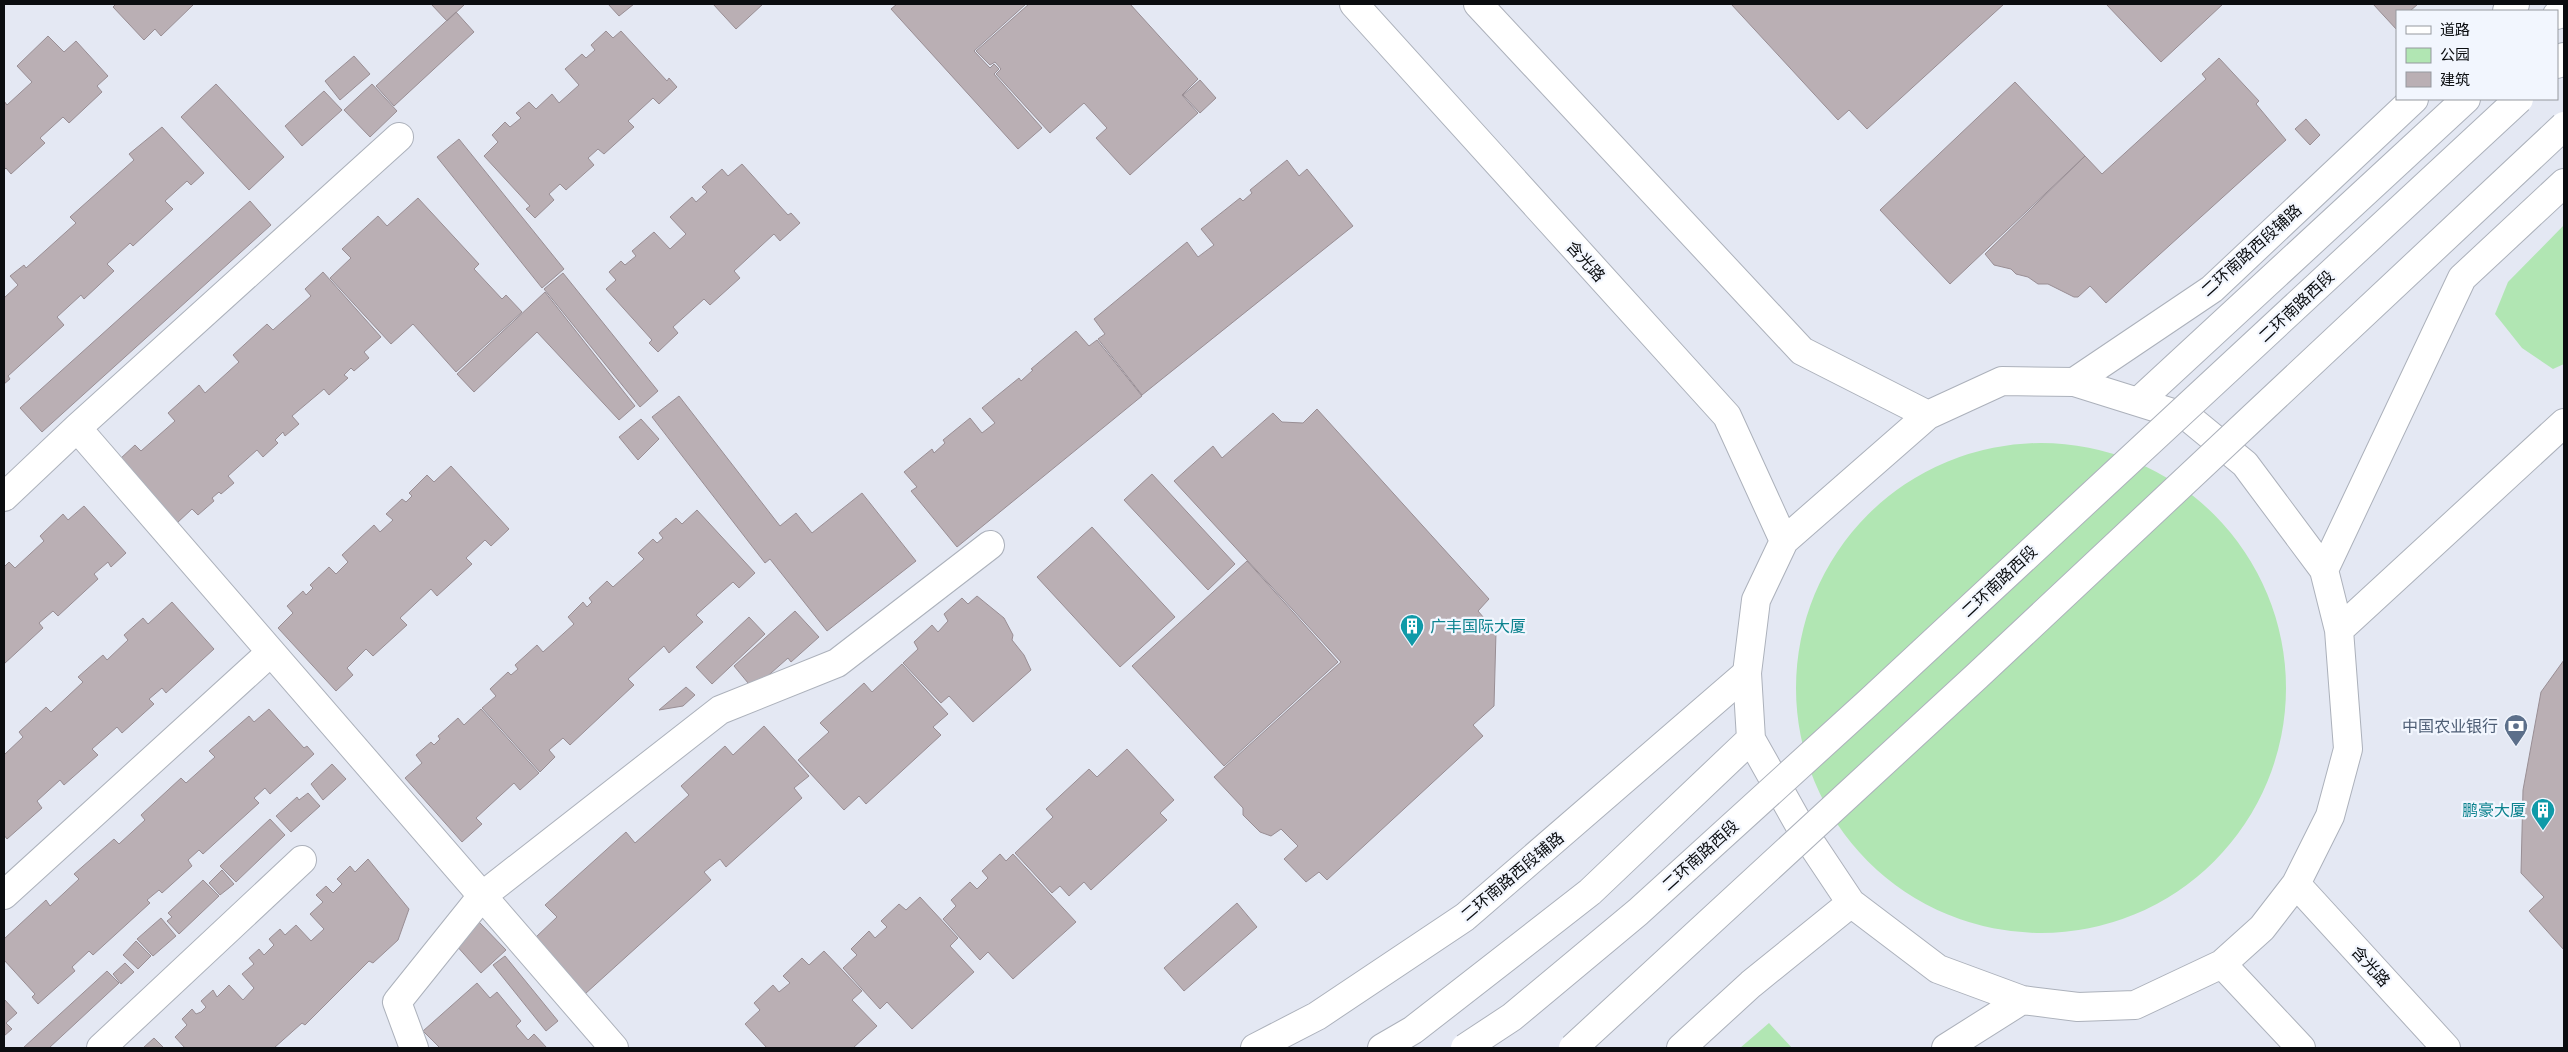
<svg xmlns="http://www.w3.org/2000/svg" width="2568" height="1052" font-family="'Work Sans','Noto Sans SC',sans-serif">
<rect width="100%" height="100%" fill="#e4e8f3"/>
<path fill="#b1e6b3" d="M2564,225V364L2553,369L2522,348L2495,314L2508,282Z
M1796 688a245 245 0 1 1 490 0a245 245 0 1 1-490 0Z
M1769,1023L1792,1048H1740Z"/>
<path fill="#baafb4" stroke="#998e94" d="M116,4H192L193,5L161,36L155,29L144,40L113,7Z
M431,4H465L447,21Z
M608,4H634L619,16Z
M713,4H763L736,29Z
M897,4H1026L974,51L990,68L994,64L999,69L994,74L1042,128L1018,149L891,9Z
M1029,4H1130L1198,79L1182,95L1198,113L1130,175L1096,138L1107,128L1084,103L1050,133L996,74L1001,69L995,62L990,65L976,51Z
M1731,4H2004L1867,129L1849,110L1838,120Z
M2106,4H2223L2161,62Z
M2373,4H2418L2410,11H2397V30Z
M456,12L474,32L394,106L376,86Z
M606,31L613,38L621,31L667,81L669,78L677,87L659,104L653,98L628,121L634,127L604,154L598,149L588,158L594,165L566,190L560,184L549,194L554,200L535,218L526,209L530,206L484,156L498,142L492,135L505,122L510,127L521,118L516,113L529,102L536,109L552,94L559,103L579,85L565,69L582,54L586,58L595,50L591,45Z
M48,36L64,52L76,41L108,76L97,86L102,92L69,123L63,117L40,138L45,143L11,174L6,168L4,170V101L7,105L32,82L17,66Z
M354,56L370,74L340,100L325,81Z
M2219,58L2259,101L2256,104L2286,140L2106,303L2090,286L2078,297H2074L2048,284H2038L2028,277L2016,274L2011,269L1994,265L1985,254L2085,156L2102,174L2206,79L2202,74Z
M1200,80L1216,98L1200,113L1183,95Z
M2015,82L2085,156L1950,284L1880,210Z
M216,84L284,157L249,190L181,117Z
M372,84L397,111L370,137L344,110Z
M324,91L342,110L302,146L285,126Z
M2306,119L2320,135L2310,145L2295,129Z
M162,127L204,173L191,185L187,181L165,201L173,209L133,246L130,243L107,264L114,271L84,299L81,295L57,317L64,325L8,376L10,379L4,384V298L18,285L10,276L24,265L26,268L76,223L70,217L134,160L129,154Z
M459,139L564,269L542,288L437,157Z
M1287,160L1299,176L1307,169L1353,226L1142,395L1098,339L1105,334L1094,319L1187,242L1198,257L1214,245L1201,229L1240,198L1243,201L1252,193L1250,190Z
M742,164L788,215L791,213L800,223L780,241L774,234L734,271L740,278L710,305L704,299L673,327L678,333L658,352L649,343L652,340L606,289L616,280L609,272L621,261L625,265L636,256L632,251L654,232L670,249L686,234L670,217L692,197L696,202L707,192L702,187L722,169L728,176Z
M418,198L479,264L474,269L502,299L506,295L522,312L456,372L413,324L391,344L330,278L351,258L342,249L378,216L387,226Z
M250,201L271,225L42,432L20,408Z
M323,272L381,337L364,352L369,358L354,371L351,368L344,375L348,378L329,395L324,389L292,416L299,424L285,436L283,432L275,440L278,443L263,457L257,450L228,476L234,483L221,494L219,492L212,498L214,501L198,515L192,509L177,523L120,459L135,445L141,451L175,421L168,413L199,385L205,393L239,362L233,355L267,324L273,330L311,296L305,289Z
M563,273L658,391L640,407L544,289Z
M545,292L635,406L619,420L537,332L474,392L457,374Z
M1076,331L1089,346L1097,340L1142,396L957,547L911,491L917,487L904,472L932,449L934,453L945,443L943,440L970,418L982,433L995,423L982,408L1019,378L1021,381L1033,370L1031,369Z
M679,396L780,526L796,513L812,533L862,493L916,561L827,631L770,559L765,563L652,417Z
M1317,409L1489,599L1478,611L1496,632L1494,706L1473,725L1483,736L1327,880L1319,872L1306,882L1284,859L1298,846L1281,829L1271,836L1260,832L1243,815V808L1214,777L1341,662L1174,481L1213,446L1222,458L1273,413L1282,422L1303,423Z
M641,419L659,439L638,460L619,437Z
M451,466L509,529L491,546L485,540L466,558L472,564L437,596L431,589L400,618L407,625L373,656L366,649L347,668L353,675L336,691L278,628L293,613L287,606L303,591L306,595L313,588L310,585L329,567L336,574L348,562L342,555L374,525L380,532L393,520L386,514L402,499L406,502L412,496L409,493L427,475L434,482Z
M1152,474L1235,564L1208,590L1124,500Z
M84,506L126,553L111,567L108,562L94,574L98,579L58,616L53,611L39,623L43,628L4,664V567L9,562L15,568L44,541L40,536L63,514L68,520Z
M697,510L755,573L739,588L733,582L696,615L703,622L669,653L664,646L628,679L634,685L570,745L563,738L549,750L555,757L540,772L482,708L496,696L490,689L508,672L511,675L518,669L515,665L537,645L543,652L574,624L568,617L583,602L587,607L592,602L589,598L607,581L613,587L644,559L638,553L653,539L657,543L663,538L659,533L676,518L682,524Z
M1092,527L1175,617L1120,667L1037,577Z
M1247,561L1338,662L1224,766L1132,666Z
M977,596L1004,618L1013,635L1012,640L1024,655L1031,670L973,722L949,696L941,703L903,663L918,649L914,642L932,625L938,632L948,621L944,614L962,598L968,604Z
M172,602L214,649L166,693L162,688L149,699L154,704L122,733L117,727L92,749L98,755L64,785L60,780L37,801L42,808L7,839L4,835V755L23,737L19,732L46,707L51,712L83,682L78,677L103,655L107,660L128,640L124,635L143,618L148,624Z
M795,611L819,637L791,662L788,658L753,689L734,666Z
M749,617L765,634L712,684L696,667Z
M2564,660V950L2529,911L2544,897L2521,873L2523,790L2541,692Z
M902,664L948,714L933,727L941,735L866,804L859,796L844,810L798,760L829,732L820,723L864,683L872,692Z
M686,687L695,695L683,706L659,710Z
M269,709L304,748L307,746L314,754L270,794L265,788L254,798L259,803L203,854L199,850L188,860L192,866L162,893L159,890L147,900L150,903L93,955L89,951L72,967L75,971L38,1004L32,997L35,994L4,960V939L46,900L50,906L79,879L74,874L114,839L119,844L145,820L141,815L181,778L186,783L215,757L209,751L249,716L254,722Z
M481,709L539,773L520,790L514,783L476,818L482,824L462,842L405,778L422,763L416,755L431,742L434,745L440,739L438,736L458,718L464,725Z
M764,726L809,776L794,788L802,798L726,867L720,859L704,872L711,880L585,994L535,938L557,917L545,905L626,832L635,843L689,795L681,786L725,746L733,755Z
M1127,749L1174,800L1160,813L1167,820L1091,890L1084,882L1069,896L1060,886L1052,893L1015,853L1053,817L1046,809L1089,769L1097,777Z
M332,764L346,779L323,800L311,784Z
M308,793L320,806L291,832L276,816L297,797L299,800Z
M270,819L285,835L236,882L220,866Z
M1000,854L1006,861L1013,854L1076,922L1013,979L988,952L980,960L943,919L956,906L951,900L970,882L977,889L988,878L982,871Z
M368,859L409,909L398,940L373,963L369,961L305,1025L302,1023L274,1048H185L175,1037L187,1025L182,1019L192,1009L196,1014L201,1012L206,1007L201,1001L213,990L217,997L229,985L243,1000L254,988L242,974L254,964L249,958L259,949L264,955L274,945L269,939L280,929L285,935L296,925L311,941L324,929L310,914L323,902L316,895L326,886L333,893L342,884L337,879L350,866L355,872Z
M222,870L234,884L220,895L209,883Z
M203,880L219,896L179,934L167,921L172,917L168,913Z
M920,897L958,938L950,946L974,972L912,1029L887,1002L880,1009L843,968L857,955L851,949L869,931L875,938L887,927L881,921L899,904L906,910Z
M1237,903L1257,927L1184,991L1164,968Z
M161,918L176,936L153,956L137,939Z
M479,922L506,950L481,973L455,944Z
M136,941L151,956L138,969L123,955Z
M824,951L862,991L852,1000L877,1026L853,1048H767L745,1024L760,1010L754,1003L773,985L779,992L790,983L783,976L802,958L809,965Z
M505,956L558,1021L546,1031L493,965Z
M125,963L134,972L121,984L113,974Z
M107,971L119,983L49,1048H23Z
M477,983L490,998L497,992L521,1021L516,1026L528,1040L534,1034L547,1048H440L423,1031Z
M4,999L17,1013L6,1023L12,1029L4,1036Z
M154,1038L164,1048H143Z"/>
<g fill="none" stroke-linecap="round" stroke-linejoin="round">
<g stroke="#acb1bb" stroke-width="30">
<path id="minor" d="M2507,11L2515,4
M399,137L77,428L614,1048
M2074,382L2212,289L2414,99
M4,497L77,428
M4,895L271,652
M101,1048L302,860
M414,1048L397,1002L482,896L720,710L837,663L990,545
M1255,1048L1317,1016L1465,917L1747,673"/>
</g>
<g stroke="#acb1bb" stroke-width="30">
<path id="major" d="M1354,4L1727,416L1784,541
M1478,4L1802,351L1928,415
M2557,15L2564,8
M2002,381L2074,382L2189,418L2245,464L2324,570L2339,630L2348,749L2330,816L2296,884L2262,928L2222,964L2135,1005L2078,1007L2022,1000L1938,969L1851,903L1801,828L1751,739L1747,673L1756,600L1784,541L1928,415Z
M2139,401L2466,99
M2324,570L2462,278L2564,183
M2339,630L2564,423
M2296,884L2446,1048
M2222,964L2301,1048
M1382,1048L1413,1030L1590,892L1751,739
M1681,1048L1751,984L1851,903
M1946,1048L2022,1000"/>
</g>
<g stroke="#acb1bb" stroke-width="30">
<path id="highway" d="M2557,64L2564,57"/>
</g>
<use href="#minor" stroke="#fff" stroke-width="28"/>
<use href="#major" stroke="#fff" stroke-width="28"/>
<use href="#highway" stroke="#fff" stroke-width="28"/>
<g stroke="#acb1bb" stroke-width="30" stroke-linecap="butt">
<path id="highway-bridge" d="M1465,1048L1512,1017L1638,912L1869,702L2519,99
M1573,1048L1977,676L2564,126"/>
</g>
<use href="#highway-bridge" stroke="#fff" stroke-width="28"/>
</g>
<defs>
<g id="building-pin" transform="scale(1.25)"><path d="M0 17L-7.5 6A9.5 9.5 0 1 1 7.5 6Z" fill="#0f9aa8" stroke="#f2f6fe"/><path d="M-4-6H4V6H1V3H-1V6H-4ZM-2.5-4.3h1.7v1.8h-1.7ZM.8-4.3h1.7v1.8H.8ZM-2.5-1h1.7V.8h-1.7ZM.8-1h1.7V.8H.8Z" fill="#fff"/></g>
<g id="bank-pin" transform="scale(1.25)"><path d="M0 17L-7.5 6A9.5 9.5 0 1 1 7.5 6Z" fill="#5c6f8a" stroke="#f2f6fe"/><path d="M-6-4H6V4H-6ZM0-2.3a2.3 2.3 0 1 0 0 4.6a2.3 2.3 0 1 0 0-4.6Z" fill="#fff"/></g>
</defs>
<g fill-rule="evenodd">
<use href="#building-pin" x="1412" y="626"/>
<use href="#bank-pin" x="2516" y="726"/>
<use href="#building-pin" x="2543" y="810"/>
</g>
<g text-anchor="middle" stroke-width="4.5" stroke-linejoin="round" paint-order="stroke">
<g font-size="16" fill="#0b0d10" stroke="#f2f6fe">
<text transform="translate(2251 250) rotate(-42)" y="6">二环南路西段辅路</text>
<text transform="translate(1586 261) rotate(48)" y="6">含光路</text>
<text transform="translate(2296 306) rotate(-43)" y="6">二环南路西段</text>
<text transform="translate(1999 581) rotate(-43)" y="6">二环南路西段</text>
<text transform="translate(1700 855) rotate(-42)" y="6">二环南路西段</text>
<text transform="translate(1512 876) rotate(-40)" y="6">二环南路西段辅路</text>
<text transform="translate(2371 966) rotate(48)" y="6">含光路</text>
</g>
<g font-size="16" fill="#0d838f" stroke="#f2f6fe" text-anchor="start">
<text x="1430" y="632">广丰国际大厦</text>
<text x="2526" y="816" text-anchor="end">鹏豪大厦</text>
</g>
<g font-size="16" fill="#4e5e75" stroke="#f2f6fe" text-anchor="end">
<text x="2498" y="732">中国农业银行</text>
</g>
</g>
<rect width="2568" height="1052" fill="none" stroke="#0b0d10" stroke-width="10"/>
<rect x="2396" y="10" width="162" height="90" fill="#f2f6fe" stroke="#96999f"/>
<rect x="2406" y="26" width="25" height="8" fill="#ffffff" stroke="#96999f"/>
<text x="2440" y="35" font-size="15" fill="#0b0d10">道路</text>
<rect x="2406" y="48" width="25" height="15" fill="#b1e6b3" stroke="#96999f"/>
<text x="2440" y="60" font-size="15" fill="#0b0d10">公园</text>
<rect x="2406" y="72" width="25" height="15" fill="#baafb4" stroke="#96999f"/>
<text x="2440" y="85" font-size="15" fill="#0b0d10">建筑</text>
</svg>
